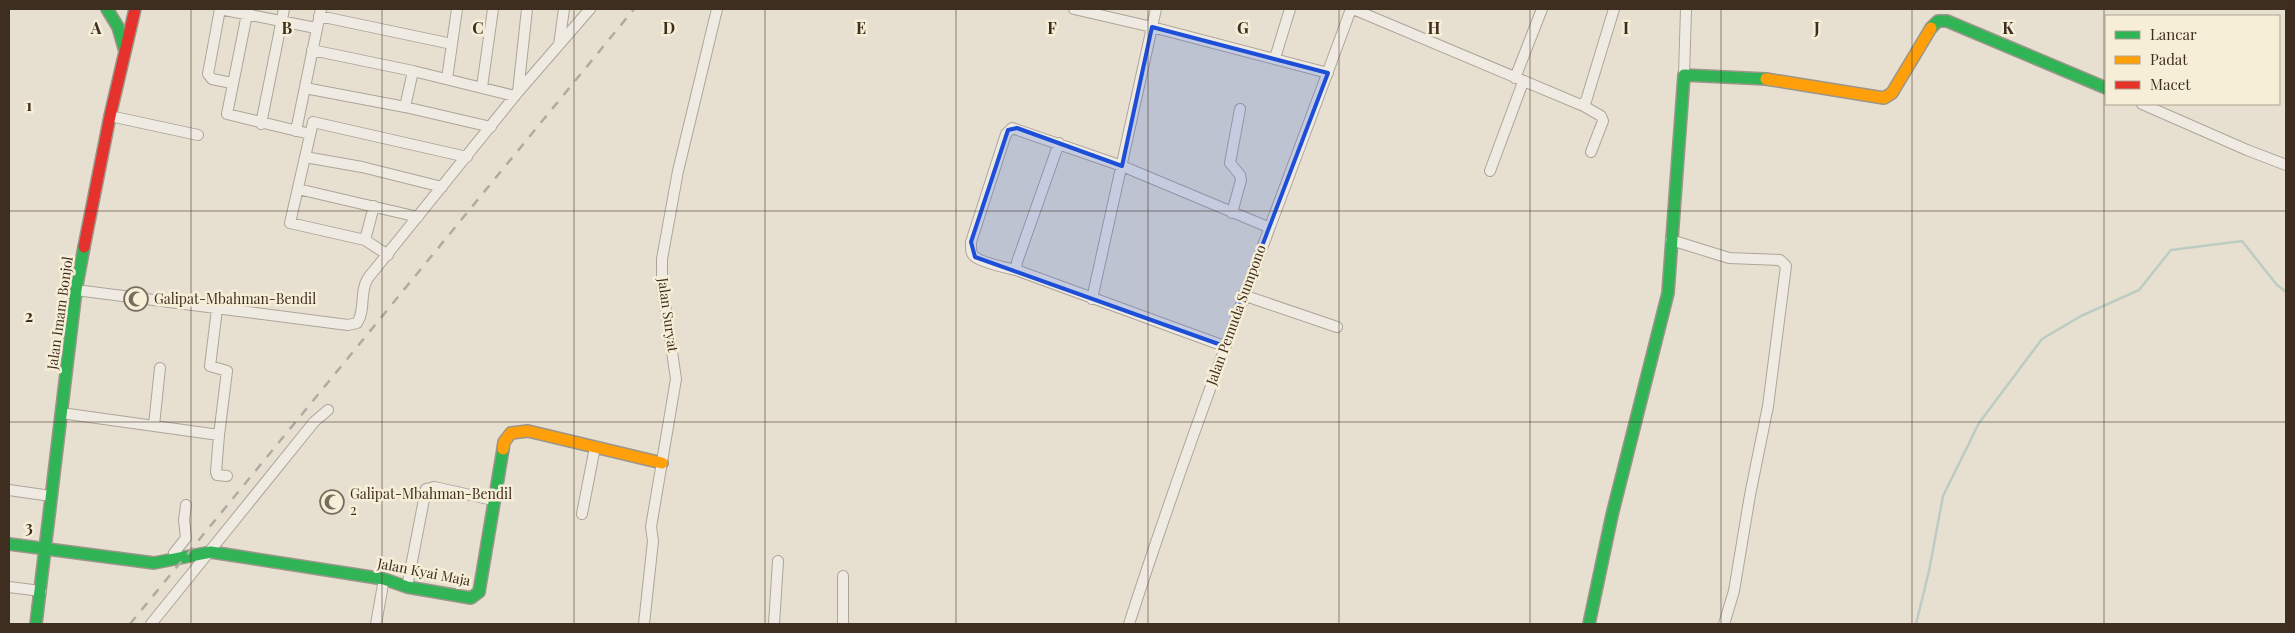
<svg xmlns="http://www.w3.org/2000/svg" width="2295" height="633" font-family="'Playfair Display',serif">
<rect width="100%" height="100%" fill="#e7e0d1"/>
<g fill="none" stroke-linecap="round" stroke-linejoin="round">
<path stroke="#bcccc2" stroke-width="2.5" d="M1916,624L1929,571L1943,496L1979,423L2042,339L2081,316L2139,290L2171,250L2242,241L2277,285L2286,292"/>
<g stroke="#ada599" stroke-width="12">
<path id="street" d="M220,9L316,28
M220,9L208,74L212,79L232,83
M248,9L227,114L310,134
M1074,9L1152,27L1328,73
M1353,9L1581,105L1586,101L1614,9
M319,16L452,44
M559,45L564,9
M312,50L413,71L515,96
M1275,58L1290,9
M1684,75L1686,9
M1515,78L1542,9
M447,79L457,9
M482,87L493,9
M305,88L405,107L491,127
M518,92L527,9
M2142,104L2247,150L2286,165
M1582,105L1601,116L1603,121L1591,152
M405,107L413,71
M110,116L198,135
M261,124L284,9
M296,131L321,9
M1059,143L1017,262L1016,270L1224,346
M305,157L362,167L442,187
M1490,171L1523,82
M298,189L418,217
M1232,213L1241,180L1240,175L1230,163L1240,109
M365,240L374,206
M1671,240L1729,258L1780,260L1786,266L1768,406L1750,495L1734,591L1724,624
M388,255L365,240L290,223L313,122L467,157
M1016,270C1007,268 978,262 973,255C970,251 971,247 971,242L1006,134L1012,128L1122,166L1268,227
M76,290L348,325L357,323C366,310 359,292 368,278L518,92L590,9
M1243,295L1337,327
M1092,299L1156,9
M217,309L210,366L227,371L219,435
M61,413L219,435L216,472L217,475L227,476
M154,425L160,368
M9,490L51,496
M582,514L595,447
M179,559L174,553L186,538L184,520L186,505
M9,587L41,591
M407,587L426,489L434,487L493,500
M151,624L314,422L328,410
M376,624L384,579
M644,624L653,541L651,527L676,379L662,284V259L678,171L717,9
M774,624L778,561
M843,624V576
M1129,624C1196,416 1276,214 1351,9"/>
</g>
<g stroke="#9c958a" stroke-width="14">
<path id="fast" d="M107,9L118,27L124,48
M1931,28L1938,21H1947L2106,88
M9,544L154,563L211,552L384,579L407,587L471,598L479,592L503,449
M36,624L76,290L84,247
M1589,624L1612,515L1668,293L1684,75L1766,79"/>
</g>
<g stroke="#9c958a" stroke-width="14">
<path id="slow" d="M1766,79L1884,98L1892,93L1931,28
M503,449L504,442L511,433L528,431L662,463"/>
</g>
<g stroke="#9c958a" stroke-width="14">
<path id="jam" d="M84,247L110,116L135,9"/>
</g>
<use href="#street" stroke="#efebe3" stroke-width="10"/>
<use href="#fast" stroke="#30b455" stroke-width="11"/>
<use href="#slow" stroke="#ff9f0a" stroke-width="11"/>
<use href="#jam" stroke="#e5322d" stroke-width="11"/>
<path stroke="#afaaa2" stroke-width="2.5" stroke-dasharray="9 9" stroke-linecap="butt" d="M130,624L634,9"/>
</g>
<path fill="#1d4ed8" fill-opacity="0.2" stroke="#1d4ed8" stroke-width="4" stroke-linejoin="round" d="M1152,27L1328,73L1224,346L975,257L971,242L1008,130L1017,128L1122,166Z"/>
<path fill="none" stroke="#3d2e20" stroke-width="1" stroke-opacity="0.55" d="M191,9V624M382,9V624M574,9V624M765,9V624M956,9V624M1148,9V624M1339,9V624M1530,9V624M1721,9V624M1912,9V624M2104,9V624M9,211H2286M9,422H2286"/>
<defs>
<g id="mosque-ring" transform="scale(1.25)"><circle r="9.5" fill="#f7eed8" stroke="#786c5e" stroke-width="1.5"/><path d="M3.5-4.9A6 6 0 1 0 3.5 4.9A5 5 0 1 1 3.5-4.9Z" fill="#786c5e"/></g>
</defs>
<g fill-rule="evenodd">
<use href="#mosque-ring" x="136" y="299"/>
<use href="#mosque-ring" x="332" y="502"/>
</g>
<g text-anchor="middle" stroke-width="5" stroke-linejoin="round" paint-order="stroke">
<g font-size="14" fill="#3d2e20" stroke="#f7eed8" text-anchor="start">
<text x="154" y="304">Galipat-Mbahman-Bendil</text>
<text x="350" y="499">Galipat-Mbahman-Bendil<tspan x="350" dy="16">2</tspan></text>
</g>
<g font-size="14" fill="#3d2e20" stroke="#f7eed8">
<text transform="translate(60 313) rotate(-82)" y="5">Jalan Imam Bonjol</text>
<text transform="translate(668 315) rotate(82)" y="5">Jalan Suryat</text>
<text transform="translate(1236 315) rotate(-70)" y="5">Jalan Pemuda Sumpono</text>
<text transform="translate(424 572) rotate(11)" y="5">Jalan Kyai Maja</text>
</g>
</g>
<g font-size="16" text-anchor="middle" font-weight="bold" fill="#3d2e20" stroke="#f7eed8" stroke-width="5" stroke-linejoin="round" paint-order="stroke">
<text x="96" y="34">A</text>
<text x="287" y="34">B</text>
<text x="478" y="34">C</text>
<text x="669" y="34">D</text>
<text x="861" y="34">E</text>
<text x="1052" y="34">F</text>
<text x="1243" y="34">G</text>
<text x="1434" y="34">H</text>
<text x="1626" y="34">I</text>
<text x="1817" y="34">J</text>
<text x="2008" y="34">K</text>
<text x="29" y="111">1</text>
<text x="29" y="322">2</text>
<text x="29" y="533">3</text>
</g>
<rect width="2295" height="633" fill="none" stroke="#3d2e20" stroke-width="20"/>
<rect x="2105" y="15" width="175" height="90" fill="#f7eed8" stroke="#ada18e"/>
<rect x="2115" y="31" width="25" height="8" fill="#30b455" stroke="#ada18e"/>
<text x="2150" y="40" font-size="15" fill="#3d2e20">Lancar</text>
<rect x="2115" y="56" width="25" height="8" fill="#ff9f0a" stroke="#ada18e"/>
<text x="2150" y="65" font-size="15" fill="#3d2e20">Padat</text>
<rect x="2115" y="81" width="25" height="8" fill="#e5322d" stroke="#ada18e"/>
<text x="2150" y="90" font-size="15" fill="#3d2e20">Macet</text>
</svg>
